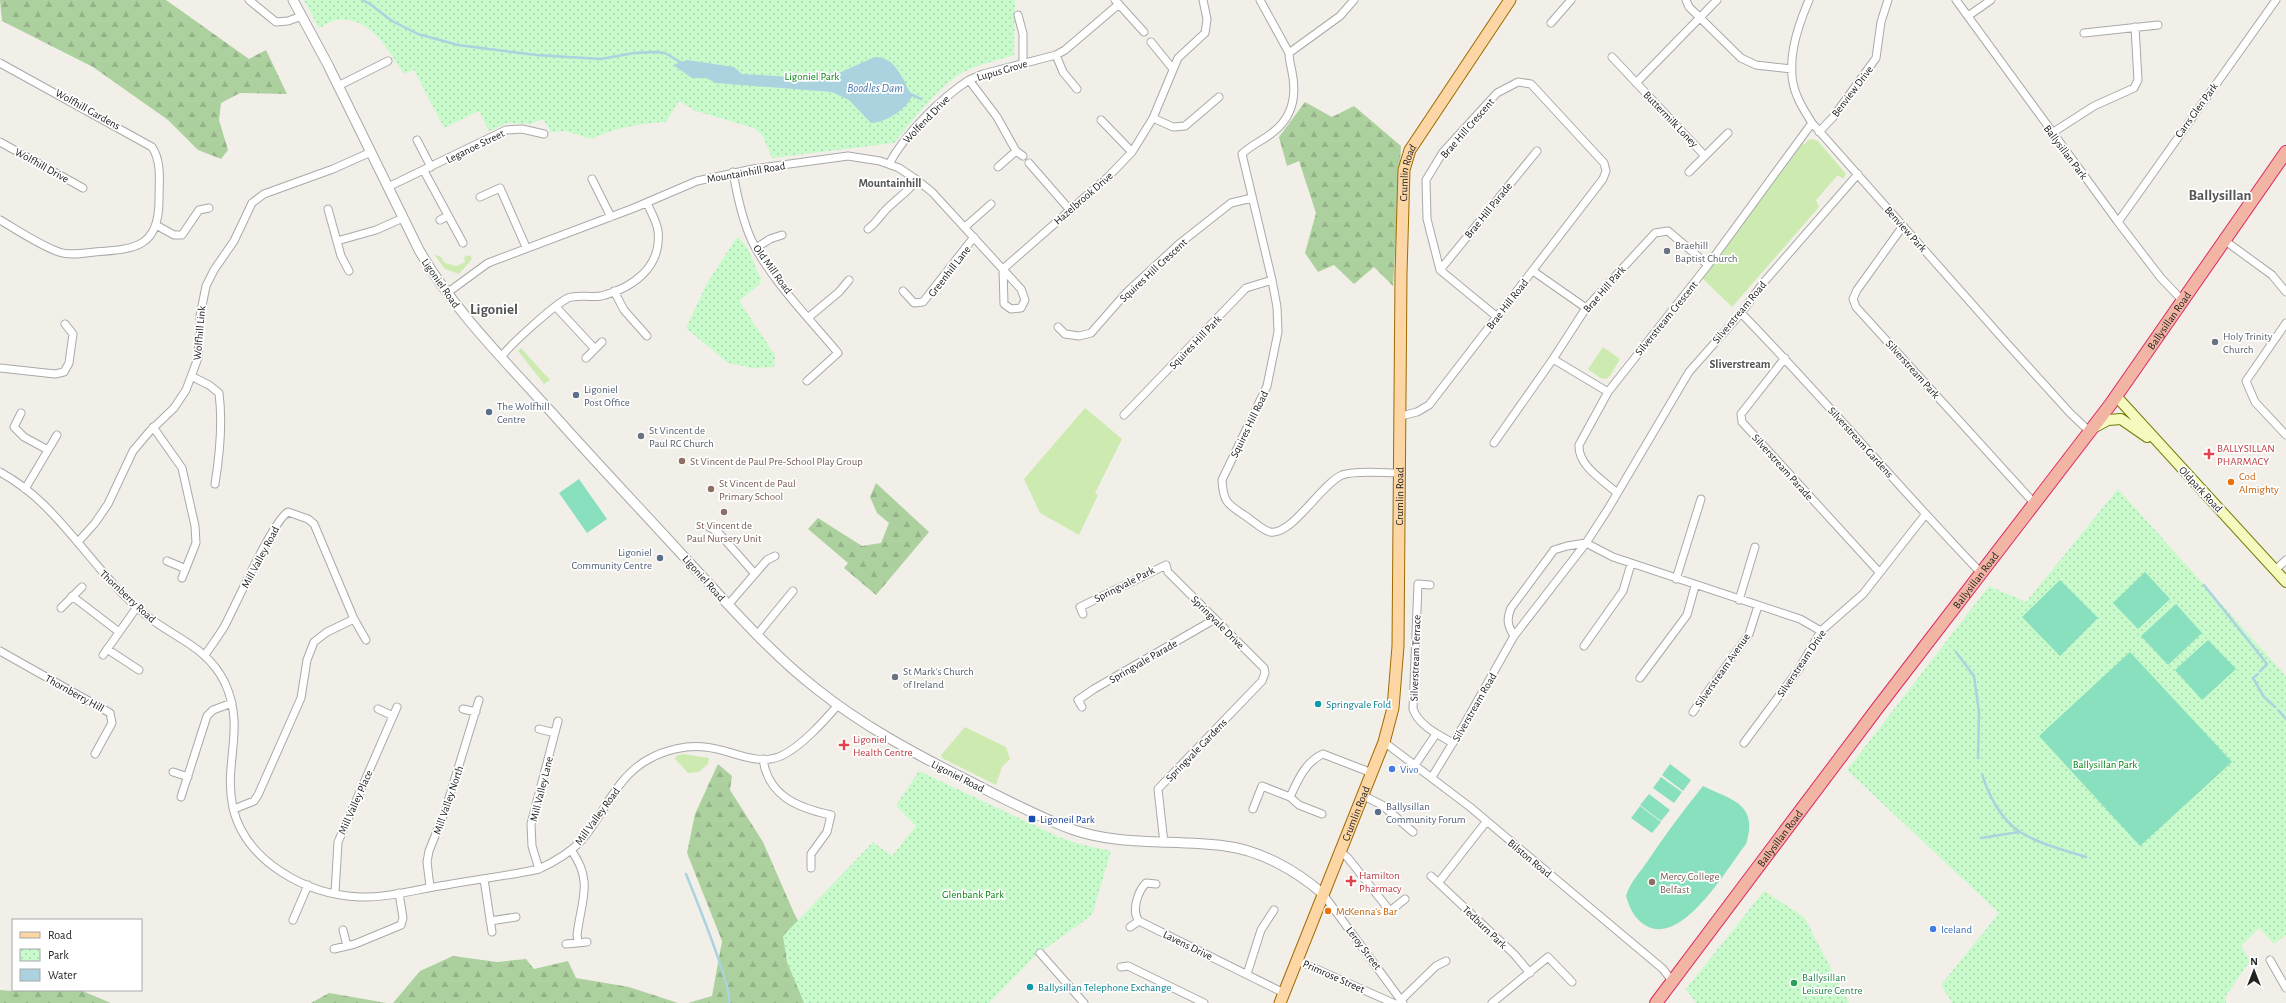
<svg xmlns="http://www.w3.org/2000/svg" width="2286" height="1003" font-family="'Alegreya Sans',sans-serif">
<defs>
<pattern id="forest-firs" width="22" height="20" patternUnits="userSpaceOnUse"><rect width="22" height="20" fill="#add19e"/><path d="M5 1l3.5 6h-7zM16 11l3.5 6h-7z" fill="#95b388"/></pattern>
<pattern id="park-dots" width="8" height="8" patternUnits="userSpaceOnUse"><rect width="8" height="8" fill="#c8facc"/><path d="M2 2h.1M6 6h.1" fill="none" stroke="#acd6af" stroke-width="1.8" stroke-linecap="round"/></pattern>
</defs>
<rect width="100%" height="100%" fill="#f2efe9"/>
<path fill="#cdebb0" d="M1813,139L1818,141L1846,174L1843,179L1838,175L1816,200L1819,207L1732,307L1702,278L1803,143L1805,144L1808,140Z
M434,254L441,257L445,263L456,266L465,262L464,257L470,255L472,259L459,274L445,269Z
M1603,347L1620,359L1610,376L1606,379L1600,378L1588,369Z
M521,348L550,380L544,384L518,351Z
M1085,408L1122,439L1095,493L1098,495L1079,535L1040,513L1024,479Z
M965,727L1006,747L1010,759L1002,767L996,785L942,758L941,755Z
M683,754L709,758L708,764L699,772L688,773L675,759L676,756Z"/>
<path fill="url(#forest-firs)" d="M0,0H166L249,59L266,50L287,94L240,93L221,103L219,120L228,150L221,159L198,150L168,120L93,67L2,21Z
M1305,102L1332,117L1354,106L1401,146L1393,286L1374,267L1354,284L1334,265L1318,272L1305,253L1316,213L1299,161L1287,166L1279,137Z
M876,483L929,532L876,595L844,568L848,563L808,529L818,518L862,546L881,543L889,523L877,513L870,497Z
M718,764L732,776L730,790L763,842L794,913L842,1003H688L712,996L722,941L687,853L695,814Z
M453,956L497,962L526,959L534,969L568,961L576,978L629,987L678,1003H393L420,971Z
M0,990L12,991L80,990L111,1003H0Z
M329,993L387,1003H311Z"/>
<path fill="url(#park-dots)" d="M304,0H1015L1014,55C996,61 973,65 957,76C932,94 913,120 894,143L772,158L763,136L754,128L696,111L679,101L666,122C640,123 615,128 591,139L565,131L551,132L543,119L530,124L507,123L489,131L479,111L444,128L414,70L404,74C388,50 370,15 336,20C330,21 324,26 319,28Z
M737,237C752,248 752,264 761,279L760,284L739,301L775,355L774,367L752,368L728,363L686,328L707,283Z
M2118,489L2286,676V935L2274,944L2259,928L2241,946L2250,961L2225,997L2226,1003H1952L1941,985L1999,913L1847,770L1989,586L2026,602Z
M919,771L1059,837L1079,844L1111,851L1092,915L1034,957L989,1003H804L787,962L783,936L873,842L892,856L916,826L896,806Z
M1764,891L1804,917L1849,1003H1696L1686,989Z"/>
<path fill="#88e0be" d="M579,479L607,519L587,533L559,493Z
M2145,572L2170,599L2138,629L2113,603Z
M2060,580L2098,618L2060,656L2022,617Z
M2176,604L2202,633L2168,665L2141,636Z
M2208,640L2236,669L2202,700L2175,670Z
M2130,652L2232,762L2140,846L2039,736Z
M1670,764L1691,780L1683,791L1662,775Z
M1661,777L1682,792L1674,803L1653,788Z
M1703,786C1731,800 1759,803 1746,844C1725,871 1673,963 1635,916C1631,911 1628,902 1626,896C1630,882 1639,874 1647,862C1664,836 1683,811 1703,786Z
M1649,794L1670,810L1661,821L1640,805Z
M1640,806L1661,822L1652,833L1631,818Z"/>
<path fill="#aad3df" d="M875,57C896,57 903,80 912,96C907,109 885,123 871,123L849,100L832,92L716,83L706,78H692L673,65L687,60L734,67L742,74L794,77L807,73H839Z"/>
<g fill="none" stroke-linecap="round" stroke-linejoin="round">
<path stroke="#aad3df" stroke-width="2.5" d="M362,0L370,4L392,21L418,34L458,45L536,55L601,59L634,53L655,52L665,53L682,63
M908,93L921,99
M2204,585L2267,664L2260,671
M1956,652L1974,676L1979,712L1978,758
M2258,674L2253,678L2264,697L2275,707
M2278,710L2286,719
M1982,774C1988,794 2001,820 2020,832C2039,844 2064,850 2086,857
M1981,838L2019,832
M686,874C694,894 733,989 729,1003"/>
<g stroke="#a9a9a9" stroke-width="9">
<path id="minor" d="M249,0L276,22L288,21L302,16
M1115,0L1144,32
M1260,0L1289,53
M1354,0L1340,16L1289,53C1289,60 1291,66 1292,72C1297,96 1292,118 1272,133C1262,141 1251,145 1242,154L1272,280L1277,307L1278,332L1267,386L1222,480C1223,501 1227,504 1244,515C1252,520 1262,530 1270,532C1292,536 1320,485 1342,475C1355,470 1385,473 1399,473
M1686,0L1689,7L1741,58L1756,65L1792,69
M1809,0C1797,28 1784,66 1797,96C1801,106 1807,115 1812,123L2003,339L2070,413L2089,431
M1956,0L2118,222L2161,278L2182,300
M1018,15L1023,34V63
M1968,16L1991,0
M1551,23L1571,0
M2084,33L2158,25
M1151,42L1173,69
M1056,55L1065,50L1119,4
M1612,57L1705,156
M0,63L152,147C162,162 159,182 159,200C159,248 135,249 95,252C84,253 70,256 59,252C39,245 19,231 0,220
M1636,83L1717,0
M338,86L388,61
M1153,118L1173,127L1185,126L1219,97
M1101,120L1132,152
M1819,132L1834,116L1876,58L1881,22L1888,0
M2052,133L2094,106L2134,88L2138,80L2135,27
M417,140L431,167
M0,142L83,188
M1023,156L1016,151L997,117L969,80L983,74L1056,55L1063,72L1077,89
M1029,163L1070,210
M889,164C905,134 940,99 969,80
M998,167L1016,151
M424,171L463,243
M733,172C737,195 742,220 752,241C771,280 810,319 838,353L807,381
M1689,172L1728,133
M592,179L611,217
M388,187L506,130L522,129L544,134
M480,197L500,188L526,247
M328,209L341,256L349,271
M440,220L448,216
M2118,222L2276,0
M156,225L174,235H182L199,210L209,208
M1903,226L1857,290L1853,299L1856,307L2034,503
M965,227L991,204
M868,229C876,223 877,220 883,213C892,202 907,193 917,180
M2224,240L2272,275L2286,292
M337,241L376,230L403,218
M756,248L770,239L782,235
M1003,269L1108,177L1132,152L1153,118L1178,58L1205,33L1207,19L1203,0
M1440,270L1537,151
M1533,271L1586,308
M614,291L624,310L647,336
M903,291L914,303L923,302L974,237
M447,293L488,263L634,208L697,181L753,169L848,156L880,161L899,168L917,180L932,192L998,264L1021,289L1025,300L1021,308L1011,309L1004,304L1003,269
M556,307L595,349
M1741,313C1823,397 1899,488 1981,573
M809,317L839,292L849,280
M2286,323L2246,381L2255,402L2286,435
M1058,327L1065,334L1079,336L1091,333L1127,292L1179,244L1231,203L1252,198
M502,356C512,343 554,305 568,298C579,294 590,298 601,296C633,288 662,267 658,231C657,222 651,212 647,203
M586,358L602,342
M1785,358L1741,414L1742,422L1879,572
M1553,359L1608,392
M0,368L55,374L64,372L69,363L73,334L65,324
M193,377L209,385L219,393C223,424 220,453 215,484
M21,413L14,427L24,437L48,450
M1124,415L1246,288L1272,280
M1401,416L1417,412L1429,405L1603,179L1606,171L1604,163L1531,84L1518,82L1497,93L1443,152L1426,180L1427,219L1440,270L1496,316
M153,427L182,468L195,526L196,543L182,578
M1494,443L1553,359L1586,308L1655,233L1668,231L1708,265
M0,472C16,481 31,492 44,505C80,540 106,583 146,615C175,639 207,646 225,683C246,729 223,763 233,808C246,862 307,895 360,897C388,898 418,889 446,885C477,879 508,876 539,869C554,862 568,854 580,842C604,816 615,777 649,759C665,750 686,745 705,747C730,749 756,767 781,756C801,747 824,721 838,705
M25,489L57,435
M1617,493C1603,480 1578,466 1579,445L1608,392L1708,265L1812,123
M709,527L718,532L755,574
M78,542L95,523L108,504L133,451L149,432L174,408L186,390L198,358L200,316L206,286L214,270L234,241L252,203L264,194L333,169L371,152
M167,561L186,569
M2275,570L2286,560
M1676,579L1701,499
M1430,585L1418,584L1413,709C1419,726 1439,735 1453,743
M72,596L119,632
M1739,600L1755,547
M728,605L767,560L775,556
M61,608L82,587
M1083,614L1080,607L1166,565L1168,572L1264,668L1265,673L1262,681L1158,789L1164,843
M757,635L793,591
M1514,636C1508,626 1506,620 1511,608L1554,550L1567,546L1586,543L1613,557L1800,619L1821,631
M1584,646L1623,591L1631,564
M107,649L139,670
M0,651L110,713L112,723L95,754
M103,655L137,607
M205,655C211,646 218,637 224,627C235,607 273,520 288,512L308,519L314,524L354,619L366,640
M1640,678L1687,615L1695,586
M1082,707L1078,700L1094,689L1215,619
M378,709L393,716
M463,709L476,712
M1693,712L1749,634L1758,606
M539,729L555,733
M1384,742L1470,807L1663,969L1672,981
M1744,743L1799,669L1821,631L1863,594L1925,515
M763,759C768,796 798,808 831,815L827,832L811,854V868
M1415,765L1436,734
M173,772L188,777
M1432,777L1465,723L1514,636L1586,543L1608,509L1689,372L1741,313L1764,282L1858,174
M1362,795L1382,805L1413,832
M181,797L207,716L213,710L232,703
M1290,797C1298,780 1305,762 1323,754L1372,773
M234,809L254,801L258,795L301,698L307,660L314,642L327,632L354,619
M1253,809L1262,786L1290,797L1299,805L1322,814
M571,850C594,881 581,901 577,935L578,941
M1339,850L1348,858L1390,911L1405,899
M539,869L532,846L531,824L558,721
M1431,876L1514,954L1530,973
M484,879L492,932
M1439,882L1486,822
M1156,884L1146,883C1138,891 1131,911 1139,921L1284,993
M430,887L427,862L429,851L445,811L479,700
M335,893L338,842L397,707
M1323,894L1403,1003
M293,920L308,885
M490,921L516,917
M1130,927L1139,921
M343,930L347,946
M566,944L587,942
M334,949L355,944L401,925L403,918L399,893
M1040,953L1084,1003
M1296,960L1393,1003
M2270,960L2286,988
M1121,967L1128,966L1204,1003
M1247,974L1261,930L1274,910
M1399,1002L1436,966L1446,961
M1492,1003L1548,957L1572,982"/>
</g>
<g stroke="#a9a9a9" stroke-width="11">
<path id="tertiary" d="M293,0L328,65L419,250C455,313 514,370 562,424C603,470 646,515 687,560C729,605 770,653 818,690C862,725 912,752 961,777C997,795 1033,815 1071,829C1122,847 1173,839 1225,846C1260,850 1297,871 1323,894"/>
</g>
<g stroke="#707d05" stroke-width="12">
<path id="secondary" d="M2116,396L2286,582
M2093,428L2108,420L2121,419L2147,437"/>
</g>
<g stroke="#a06b00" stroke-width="13">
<g id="primary">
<path id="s1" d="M1280,1003L1384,742L1393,708L1398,646L1401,274L1404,170L1410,150L1510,0"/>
</g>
</g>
<g stroke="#dc2a67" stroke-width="14">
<g id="trunk">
<path id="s2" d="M1656,1003L1879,706L2110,405L2286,152"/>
</g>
</g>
<use href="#minor" stroke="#fff" stroke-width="7"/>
<use href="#tertiary" stroke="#fff" stroke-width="9"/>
<use href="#secondary" stroke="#f7fabf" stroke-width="10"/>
<use href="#primary" stroke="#fcd6a4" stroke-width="11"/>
<use href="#trunk" stroke="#f2b4a3" stroke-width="12"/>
</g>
<g fill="#6b7280" stroke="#fff" stroke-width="1.5">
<circle cx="1667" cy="251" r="4"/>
<circle cx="2215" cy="342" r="4"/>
<circle cx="641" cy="436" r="4"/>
<circle cx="895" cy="677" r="4"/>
</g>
<g fill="#5c6f8a" stroke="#fff" stroke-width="1.5">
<circle cx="576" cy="395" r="4"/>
<circle cx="489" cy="412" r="4"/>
<circle cx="660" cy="558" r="4"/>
<circle cx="1378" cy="812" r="4"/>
</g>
<g fill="#e0444e" stroke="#fff" stroke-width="1.5">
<path d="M2207 448h4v4h4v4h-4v4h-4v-4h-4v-4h4z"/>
<path d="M842 739h4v4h4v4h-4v4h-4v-4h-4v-4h4z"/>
<path d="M1349 875h4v4h4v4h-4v4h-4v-4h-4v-4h4z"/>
</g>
<g fill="#8d6e63" stroke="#fff" stroke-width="1.5">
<circle cx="682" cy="461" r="4"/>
<circle cx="711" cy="489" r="4"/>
<circle cx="724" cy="512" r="4"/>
<circle cx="1652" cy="882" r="4"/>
</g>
<g fill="#e8710a" stroke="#fff" stroke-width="1.5">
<circle cx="2231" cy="482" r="4"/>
<circle cx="1328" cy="911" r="4"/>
</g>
<g fill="#0f9aa8" stroke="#fff" stroke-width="1.5">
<circle cx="1318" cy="704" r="4"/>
<circle cx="1030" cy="987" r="4"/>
</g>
<g fill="#3f7fe0" stroke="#fff" stroke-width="1.5">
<circle cx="1392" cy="769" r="4"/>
<circle cx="1933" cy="929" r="4"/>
</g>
<rect fill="#1a4fb4" stroke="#fff" stroke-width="1.5" x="1028" y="815" width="8" height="8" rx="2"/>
<circle fill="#2e9e5b" stroke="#fff" stroke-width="1.5" cx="1794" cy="983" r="4"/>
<g text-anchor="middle" stroke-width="3.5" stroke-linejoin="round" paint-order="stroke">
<g font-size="11" fill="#222" stroke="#fff">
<text transform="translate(1002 70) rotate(-16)" y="4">Lupus Grove</text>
<text transform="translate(1852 91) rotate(-53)" y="4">Benview Drive</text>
<text transform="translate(88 109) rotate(29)" y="4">Wolfhill Gardens</text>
<text transform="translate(2196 110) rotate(-54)" y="4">Carrs Glen Park</text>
<text transform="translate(926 119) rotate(-46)" y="4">Wolfend Drive</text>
<text transform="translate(1671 119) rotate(46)" y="4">Buttermilk Loney</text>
<text transform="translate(1467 128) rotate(-49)" y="4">Brae Hill Crescent</text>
<text transform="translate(475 146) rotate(-26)" y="4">Leganoe Street</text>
<text transform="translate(2066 152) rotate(53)" y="4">Ballysillan Park</text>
<text transform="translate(42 165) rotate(29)" y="4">Wolfhill Drive</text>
<text transform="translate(746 172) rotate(-10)" y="4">Mountainhill Road</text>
<text dy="4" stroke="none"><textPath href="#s1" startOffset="852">Crumlin Road</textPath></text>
<text transform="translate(1083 198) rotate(-41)" y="4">Hazelbrook Drive</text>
<text transform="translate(1488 210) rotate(-51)" y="4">Brae Hill Parade</text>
<text transform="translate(1906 229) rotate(48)" y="4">Benview Park</text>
<text transform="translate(773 269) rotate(54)" y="4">Old Mill Road</text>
<text transform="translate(1153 270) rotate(-43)" y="4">Squires Hill Crescent</text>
<text transform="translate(949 271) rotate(-52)" y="4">Greenhill Lane</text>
<text transform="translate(441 283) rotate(55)" y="4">Ligoniel Road</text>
<text transform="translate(1604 289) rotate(-49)" y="4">Brae Hill Park</text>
<text transform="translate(1507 304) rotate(-52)" y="4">Brae Hill Road</text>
<text transform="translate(1739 312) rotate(-50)" y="4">Silverstream Road</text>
<text transform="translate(1666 318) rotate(-51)" y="4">Silverstream Crescent</text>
<text dy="4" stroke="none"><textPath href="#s2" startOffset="854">Ballysillan Road</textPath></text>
<text transform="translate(199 333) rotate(-85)" y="4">Wolfhill Link</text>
<text transform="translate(1195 342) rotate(-46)" y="4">Squires Hill Park</text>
<text transform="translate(1913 369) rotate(48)" y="4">Silverstream Park</text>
<text transform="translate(1249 424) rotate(-64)" y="4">Squires Hill Road</text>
<text transform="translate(1861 442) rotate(48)" y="4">Silverstream Gardens</text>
<text transform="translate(1783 467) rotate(48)" y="4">Silverstream Parade</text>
<text transform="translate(2201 489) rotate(47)" y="4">Oldpark Road</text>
<text dy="4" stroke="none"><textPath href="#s1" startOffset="528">Crumlin Road</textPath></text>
<text transform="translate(260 557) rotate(-62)" y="4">Mill Valley Road</text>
<text transform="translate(704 578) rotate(48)" y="4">Ligoniel Road</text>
<text dy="4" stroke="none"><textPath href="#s2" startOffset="530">Ballysillan Road</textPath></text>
<text transform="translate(1124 584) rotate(-27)" y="4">Springvale Park</text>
<text transform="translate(128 596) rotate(43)" y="4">Thornberry Road</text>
<text transform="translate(1218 622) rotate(45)" y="4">Springvale Drive</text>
<text transform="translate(1415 658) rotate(-88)" y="4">Silverstream Terrace</text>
<text transform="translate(1143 661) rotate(-30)" y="4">Springvale Parade</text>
<text transform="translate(1801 663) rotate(-56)" y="4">Silverstream Drive</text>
<text transform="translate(1722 670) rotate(-55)" y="4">Silverstream Avenue</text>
<text transform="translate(75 693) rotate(29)" y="4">Thornberry Hill</text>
<text transform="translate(1474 707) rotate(-60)" y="4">Silverstream Road</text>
<text transform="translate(1196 750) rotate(-46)" y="4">Springvale Gardens</text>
<text transform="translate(958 776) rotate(27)" y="4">Ligoniel Road</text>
<text transform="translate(541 789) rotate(-76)" y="4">Mill Valley Lane</text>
<text transform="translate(448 800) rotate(-71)" y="4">Mill Valley North</text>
<text transform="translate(355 802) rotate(-66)" y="4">Mill Valley Place</text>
<text dy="4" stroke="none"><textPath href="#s1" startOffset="204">Crumlin Road</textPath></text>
<text transform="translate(597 816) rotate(-54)" y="4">Mill Valley Road</text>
<text dy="4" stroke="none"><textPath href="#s2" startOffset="206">Ballysillan Road</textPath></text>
<text transform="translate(1530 858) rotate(40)" y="4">Bilston Road</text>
<text transform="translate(1485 927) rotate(44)" y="4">Tedburn Park</text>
<text transform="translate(1188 945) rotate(26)" y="4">Lavens Drive</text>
<text transform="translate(1364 948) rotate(53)" y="4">Leroy Street</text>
<text transform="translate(1334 976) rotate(24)" y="4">Primrose Street</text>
</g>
<g font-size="11" fill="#0c8416" stroke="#fff">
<text x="812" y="80">Ligoniel Park</text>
<text x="2105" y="768">Ballysillan Park</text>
<text x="973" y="898">Glenbank Park</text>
</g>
<g font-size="11" fill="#5b616d" stroke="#fff" text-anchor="start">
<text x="1675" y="249">Braehill<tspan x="1675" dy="13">Baptist Church</tspan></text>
<text x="2223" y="340">Holy Trinity<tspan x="2223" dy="13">Church</tspan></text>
<text x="649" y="434">St Vincent de<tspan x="649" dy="13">Paul RC Church</tspan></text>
<text x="903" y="675">St Mark's Church<tspan x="903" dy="13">of Ireland</tspan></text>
</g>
<g font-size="11" fill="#4e5e75" stroke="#fff" text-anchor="start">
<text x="584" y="393">Ligoniel<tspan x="584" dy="13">Post Office</tspan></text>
<text x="497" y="410">The Wolfhill<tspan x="497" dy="13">Centre</tspan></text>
<text x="652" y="556" text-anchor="end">Ligoniel<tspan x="652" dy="13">Community Centre</tspan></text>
<text x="1386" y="810">Ballysillan<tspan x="1386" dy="13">Community Forum</tspan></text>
</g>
<g font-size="11" fill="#be3a42" stroke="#fff" text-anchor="start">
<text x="2217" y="452">BALLYSILLAN<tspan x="2217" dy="13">PHARMACY</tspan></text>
<text x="853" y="743">Ligoniel<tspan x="853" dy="13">Health Centre</tspan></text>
<text x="1359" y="879">Hamilton<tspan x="1359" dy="13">Pharmacy</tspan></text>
</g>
<g font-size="11" fill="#785e54" stroke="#fff" text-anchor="start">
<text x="690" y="465">St Vincent de Paul Pre-School Play Group</text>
<text x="719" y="487">St Vincent de Paul<tspan x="719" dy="13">Primary School</tspan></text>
<text x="724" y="529" text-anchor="middle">St Vincent de<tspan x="724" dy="13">Paul Nursery Unit</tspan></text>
<text x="1660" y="880">Mercy College<tspan x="1660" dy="13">Belfast</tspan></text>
</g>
<g font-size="11" fill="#c56008" stroke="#fff" text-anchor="start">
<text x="2239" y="480">Cod<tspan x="2239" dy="13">Almighty</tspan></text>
<text x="1336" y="915">McKenna's Bar</text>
</g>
<g font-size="11" fill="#0d838f" stroke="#fff" text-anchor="start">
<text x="1326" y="708">Springvale Fold</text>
<text x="1038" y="991">Ballysillan Telephone Exchange</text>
</g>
<g font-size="11" fill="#366cbe" stroke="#fff" text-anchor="start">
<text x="1400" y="773">Vivo</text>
<text x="1941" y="933">Iceland</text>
</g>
<g font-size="11" fill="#164399" stroke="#fff" text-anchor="start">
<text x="1040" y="823">Ligoneil Park</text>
</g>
<g font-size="11" fill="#27864d" stroke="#fff" text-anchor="start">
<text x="1802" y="981">Ballysillan<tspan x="1802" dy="13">Leisure Centre</tspan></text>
</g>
<g font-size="12" font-style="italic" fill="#4a7aab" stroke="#fff">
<text x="875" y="92">Boodles Dam</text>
</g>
<g font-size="12" font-weight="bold" fill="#555" stroke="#fff">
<text x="890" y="187">Mountainhill</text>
<text x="1740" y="368">Sliverstream</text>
</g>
<g font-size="15" font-weight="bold" fill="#555" stroke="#fff">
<text x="2220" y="200">Ballysillan</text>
<text x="494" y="314">Ligoniel</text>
</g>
</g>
<rect x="12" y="919" width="130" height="72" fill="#ffffff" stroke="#a7a7a7"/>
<rect x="20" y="932" width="20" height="6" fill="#fcd6a4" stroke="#a7a7a7"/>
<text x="48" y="939" font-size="12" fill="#222222">Road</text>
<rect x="20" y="949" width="20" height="12" fill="url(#park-dots)" stroke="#a7a7a7"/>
<text x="48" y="959" font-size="12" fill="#222222">Park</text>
<rect x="20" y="969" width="20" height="12" fill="#aad3df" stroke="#a7a7a7"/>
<text x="48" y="979" font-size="12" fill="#222222">Water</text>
<g transform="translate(2254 971)" stroke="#ffffff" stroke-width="3" paint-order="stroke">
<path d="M0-3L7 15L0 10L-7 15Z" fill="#222222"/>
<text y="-6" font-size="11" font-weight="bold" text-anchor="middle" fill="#222222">N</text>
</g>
</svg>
